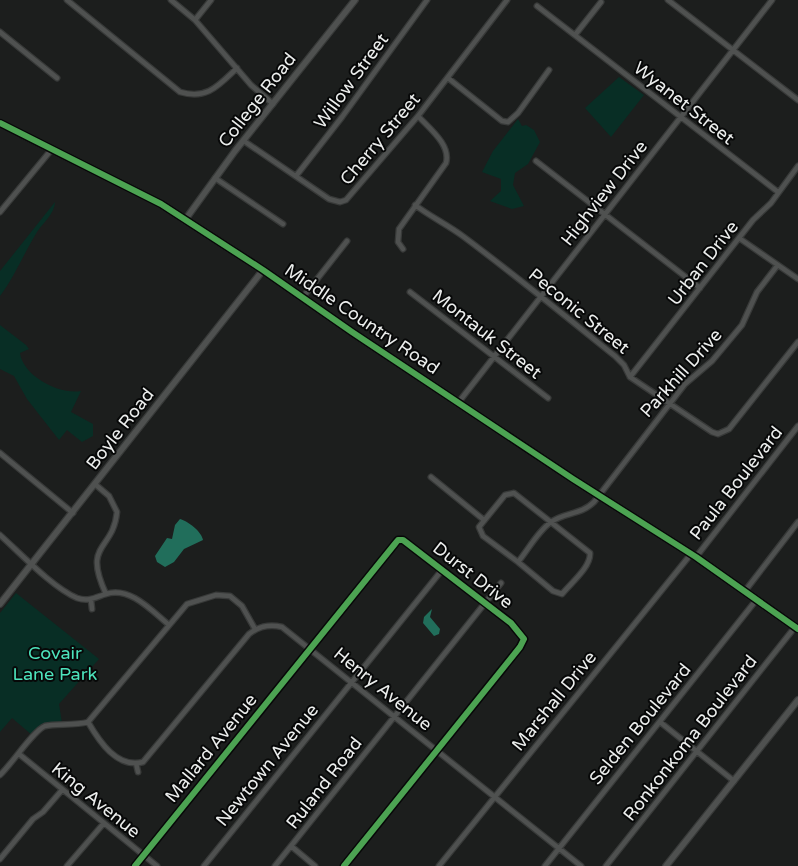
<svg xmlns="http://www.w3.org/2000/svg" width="798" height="866" font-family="'Varela Round',sans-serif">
<rect width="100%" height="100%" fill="#1c1e1d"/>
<path fill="#082e25" d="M619,77L644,95L611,137L585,108Z
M518,119L522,126L526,125L534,130L540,142L528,164L515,173L513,185L524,206L512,209L490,201L501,191V179L482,172L493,151Z
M55,202C55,213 43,223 37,232C24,253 15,276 0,296V271Z
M0,325L26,345L29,349L20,353C23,376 59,395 81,391L71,412L93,424V436L82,442L67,430L59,440L27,399L14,376L0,369Z
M16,593L99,659L59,704L62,723C48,723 41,725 32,735L12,718L0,732V613Z"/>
<path fill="#216e5b" d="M180,519C188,521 202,532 203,540L184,549L174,562L165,567L157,562L155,556L167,538L172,539L175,525Z
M432,609L430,617L440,629L439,634L434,636L423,623L424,617Z"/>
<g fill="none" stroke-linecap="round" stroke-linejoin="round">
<g stroke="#383a39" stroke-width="7">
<path id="minor" d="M67,0L180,92C207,100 218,86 237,68
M171,0L195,20L251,85L273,104
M668,0L798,100
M537,6L778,192
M195,20L211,0
M0,32L57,78
M575,35L601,2
M448,78L502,121L508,122L518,113L549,70
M244,141L329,199L340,202L346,200L418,116L507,0
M536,161L700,288
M296,176L342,117L427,0
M215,178L283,224
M415,205C431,217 448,225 464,237C515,275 565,316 615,356L624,365L630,377L712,432L718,434L729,429L798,342
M0,212L52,149
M739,238L798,279
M403,249L398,242L399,229L446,163C451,145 430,129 418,116
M410,292L548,398
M303,297L347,241
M630,377L753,220L771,203L798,166
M458,403L772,0
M0,453L73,513
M431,477L484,520
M96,485L109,496L117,512C113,552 82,542 106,594
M0,535C20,553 53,588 77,598C89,602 96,597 106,594C130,586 152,611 169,625
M696,557L798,426
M518,562L553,591L562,594C571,583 591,567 590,553L514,493L505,495L479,527L483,536L518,562C528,550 538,531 551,522C565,512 581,515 594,502L685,384L712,361L742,325L757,292L777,266
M745,591L798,522
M91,600L92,609
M88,722C99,741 117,769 143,762L249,634C259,626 269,624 282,627L581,866
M660,722L734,781
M19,754L157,866
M136,763L138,772
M0,775C11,765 34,730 45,726C56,723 74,726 88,722L187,604L216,595L230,596L242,606L255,629
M291,846L315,866
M0,859L33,819L43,812L62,790
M67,866L104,823
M135,866L394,545L398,540H403L511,623L524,639L520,647L344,866
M204,866L442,570
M275,866L501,583
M439,866L691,554
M545,866L757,599
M606,866L795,627"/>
</g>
<g stroke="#383a39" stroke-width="8">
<path id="tertiary" d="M185,220L235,151L355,0
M0,604L263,270
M666,866L798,700"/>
</g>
<g stroke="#383a39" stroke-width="9">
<path id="primary" d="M0,123L161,204L263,270L352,332L573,479L696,557L798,629"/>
</g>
<use href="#minor" stroke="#4f5150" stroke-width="4.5"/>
<use href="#tertiary" stroke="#4f5150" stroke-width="5.5"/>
<use href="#primary" stroke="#525d59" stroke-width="7"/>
<g stroke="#070808" stroke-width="9">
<path id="cycleway" d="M0,123L161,204L263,270L352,332L573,479L696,557L798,629
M135,866L394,545L398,540H403L511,623L524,639L520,647L344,866"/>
</g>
<use href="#cycleway" stroke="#4ca352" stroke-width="6"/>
</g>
<g text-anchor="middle" stroke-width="4" stroke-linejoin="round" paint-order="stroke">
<g font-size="18" fill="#eceeed" stroke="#070808">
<text transform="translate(351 81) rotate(-54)" y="6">Willow Street</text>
<text transform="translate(257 100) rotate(-52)" y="6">College Road</text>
<text transform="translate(684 103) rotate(38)" y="6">Wyanet Street</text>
<text transform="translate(380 139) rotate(-50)" y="6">Cherry Street</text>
<text transform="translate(604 193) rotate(-52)" y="6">Highview Drive</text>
<text transform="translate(703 263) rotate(-52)" y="6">Urban Drive</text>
<text transform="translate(579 311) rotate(39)" y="6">Peconic Street</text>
<text transform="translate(362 319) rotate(34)" y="6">Middle Country Road</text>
<text transform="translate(487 334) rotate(38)" y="6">Montauk Street</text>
<text transform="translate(681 373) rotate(-48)" y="6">Parkhill Drive</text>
<text transform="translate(120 429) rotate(-52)" y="6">Boyle Road</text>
<text transform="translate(736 483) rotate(-52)" y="6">Paula Boulevard</text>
<text transform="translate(473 575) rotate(38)" y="6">Durst Drive</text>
<text transform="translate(383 689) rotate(39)" y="6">Henry Avenue</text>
<text transform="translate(554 701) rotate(-51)" y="6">Marshall Drive</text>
<text transform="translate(640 724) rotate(-51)" y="6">Selden Boulevard</text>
<text transform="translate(690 738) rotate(-52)" y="6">Ronkonkoma Boulevard</text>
<text transform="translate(211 748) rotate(-51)" y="6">Mallard Avenue</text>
<text transform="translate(267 765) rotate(-51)" y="6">Newtown Avenue</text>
<text transform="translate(324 783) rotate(-52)" y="6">Ruland Road</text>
<text transform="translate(96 800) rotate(39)" y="6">King Avenue</text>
</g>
<g font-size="18" fill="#4de3bc" stroke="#070808">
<text x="55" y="659">Covair<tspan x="55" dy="21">Lane Park</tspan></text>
</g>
</g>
</svg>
